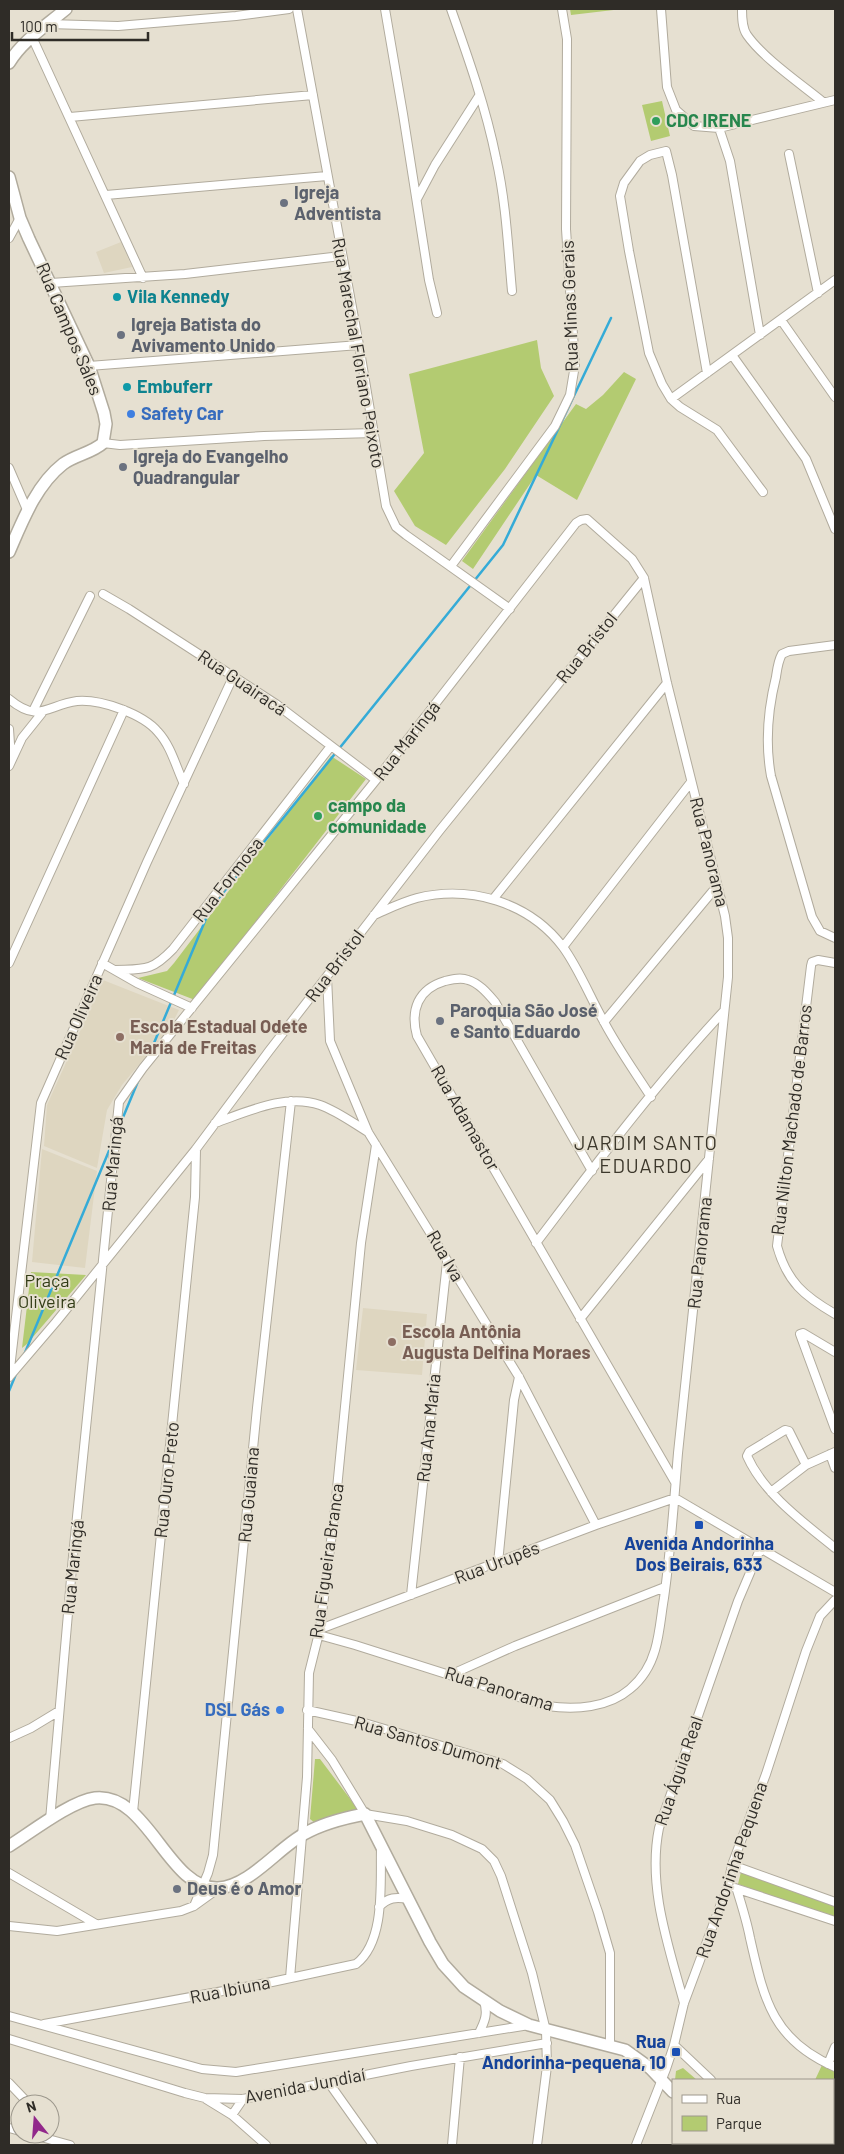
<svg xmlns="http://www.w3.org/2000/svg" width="844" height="2154" font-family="Barlow,sans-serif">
<rect width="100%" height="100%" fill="#e6e0d1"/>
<path fill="#ded6c0" d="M121,242L132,267L104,273L96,252Z
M103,980L179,1010L171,1026L122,1085L107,1110L97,1168L44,1146L47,1105Z
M42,1149L97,1171L85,1268L32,1262Z
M363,1308L427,1314L422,1375L356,1370Z
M833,2099L835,2100V2145H764L767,2143H833Z"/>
<path fill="#b3cb71" d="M570,9H622L571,15Z
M662,101L670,136L651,141L642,105Z
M537,340L541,368L554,396L505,469L446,545L415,526L394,491L424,453L409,374Z
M624,372L636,379L577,500L536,475L473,569L462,561L576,404L586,409L603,395Z
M331,756L366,779L195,1000L138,978L167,971L174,963Z
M31,1272L86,1275L27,1344L22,1348Z
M315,1759H320L357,1808L354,1812L315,1823L310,1819Z
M741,1872L835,1906V1919L738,1884Z
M822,2065L835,2072V2101L833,2099V2080H815Z
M683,2068L697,2080H675L676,2071Z"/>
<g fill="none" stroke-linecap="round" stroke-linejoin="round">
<path stroke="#35abd7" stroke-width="2.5" d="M149,1055L210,909L503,545L611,318
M119,1127L139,1079
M24,1355L111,1146
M9,1391L16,1374"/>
<g stroke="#b1ab9d" stroke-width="10">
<path id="street" d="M297,9L359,345L386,506L396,527L406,535L510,609
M385,9L403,114L429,280L437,313
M451,9C468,57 486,108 496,158C506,202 508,247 512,291
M661,9L667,87L676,110L694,126L719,128L835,100
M742,9C742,17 742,28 747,35C763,58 801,84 823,102
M48,24L118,26L236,16L289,9
M32,37L143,278
M70,117L313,95
M719,128L730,161L760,335
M789,154L818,293
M106,195L327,176
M417,199L435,165L479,96
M9,238L20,218
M51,283L185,274L341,256
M781,320L835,397
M732,355L806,459L835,529
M89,366L359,345
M707,373L672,175L666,151L650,155L640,161L624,183L620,196L629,251L649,353L662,384L671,399L680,407L717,430L763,492
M671,399L835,280
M103,443L120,445L264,436L374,433
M9,468L28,512
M451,566L555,426L570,395L575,365L566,229L567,39L562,9
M103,594L129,609L276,704L376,780
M835,645L789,651L782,654C778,661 777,670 776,677C768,709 765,743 771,776L812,917L820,931L835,938
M9,699C39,724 47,705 77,701C101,699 143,714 158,732C171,746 176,767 184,784
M33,711L90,596
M9,729L11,759
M9,766L22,738L42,713
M494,898L667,683
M374,915C388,909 402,902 417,898C470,885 529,902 563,947C579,969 590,997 603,1020C617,1047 635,1072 651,1097
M563,947L691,782
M9,963L124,710
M102,963L137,983L192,1008
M835,963L818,960L812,962L811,966L777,1246C787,1282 804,1296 835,1314
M115,970C144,969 151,972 173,949L331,746
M327,977L330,1041L368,1132L519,1377L596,1525
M604,1022L717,886
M215,1123C247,1112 286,1093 320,1105C337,1111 353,1123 368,1132
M592,1171L495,1002C488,994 479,983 468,980C461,977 453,979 445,981C418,989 410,1010 417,1036L675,1482
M536,1243C596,1164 656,1084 723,1012
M580,1319L709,1159
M800,1334L835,1429
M800,1334L803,1333L835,1352
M9,1377L56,1322L196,1149L269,1051L440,830L644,578
M9,1377L41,1103L147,862L233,677
M830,1454L835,1468
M806,1465L789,1431L785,1430L749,1452L747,1456C764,1494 803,1522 835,1548
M771,1492L806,1465L835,1452
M498,1563L514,1400L519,1377
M411,1595L447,1262
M320,1629L596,1525L675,1498L835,1592
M450,1675L515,1646L665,1587
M307,1710L361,1722L503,1764L527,1779L550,1800L563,1821L575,1845L598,1912L610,1953V2046
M308,1729L332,1760L365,1814L407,1821L452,1835L482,1849L494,1861L501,1876L532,1973L546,2031L547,2066L537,2145
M9,1738L31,1728L59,1711
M133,1812L195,1197L196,1149
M50,1820L73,1556L119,1102L143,1068L376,780L576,523L581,520L587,519L632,559L644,578L667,683L725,916L728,938V977L678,1453C674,1501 671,1549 664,1598C661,1615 660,1633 655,1650C651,1664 642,1679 630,1689C608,1708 575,1710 547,1706L355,1645L319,1635
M732,1865L835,1902
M9,1873L96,1924
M735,1888L835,1921
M737,1890C742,1906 747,1922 750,1938C764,1999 772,2040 835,2067
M194,1906L208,1873L213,1855L257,1408L291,1101
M379,1907C388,1897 396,1897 409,1899
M9,1926L57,1931L181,1911L194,1906L219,1888
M290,1978L307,1777L309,1673L320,1629L335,1509L361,1243L376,1145
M684,2003C669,1947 647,1887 659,1828L738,1601L761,1547
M9,2016L202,2069L236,2072L529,2025
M44,2024L272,1982L356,1964C386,1941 380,1882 381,1848
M479,2033C485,2021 488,2014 484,2001
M9,2039L185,2093L205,2098L243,2099L411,2066L547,2043
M674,2045L711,2080
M828,2064L835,2047
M9,2083L29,2104
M329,2083L373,2145
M206,2099L232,2115L266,2145
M232,2115L243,2099
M9,2128L20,2131
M30,2134L70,2145
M452,2145L460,2057
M636,2145L666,2069L674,2045L684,2003L728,1885L732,1865L766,1774L806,1651L820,1616L835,1600"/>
</g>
<g stroke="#b1ab9d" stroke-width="14">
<path id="secondary" d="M9,63C22,41 47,25 66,9
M9,177L20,218L29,239L89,366L104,413L106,424L103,443C92,453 75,455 63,464C36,485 22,522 9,552
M9,1846C30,1833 71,1801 95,1798C148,1792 168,1890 218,1888C249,1887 278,1848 304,1834C323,1823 344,1818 365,1814L430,1942L443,1964L464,1987L500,2011L529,2025L625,2050L650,2068L673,2092
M725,2143L727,2145"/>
</g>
<use href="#street" stroke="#fff" stroke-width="8"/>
<use href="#secondary" stroke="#fff" stroke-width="11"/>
</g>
<g fill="#2e9e5b" stroke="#e6e0d1" stroke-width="2">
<circle cx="656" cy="121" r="5"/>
<circle cx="318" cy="816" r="5"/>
</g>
<g fill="#6b7280" stroke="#e6e0d1" stroke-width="2">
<circle cx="284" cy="203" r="5"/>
<circle cx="121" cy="335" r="5"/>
<circle cx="123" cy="467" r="5"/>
<circle cx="440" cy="1021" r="5"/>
<circle cx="177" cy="1889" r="5"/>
</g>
<g fill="#0f9aa8" stroke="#e6e0d1" stroke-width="2">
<circle cx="117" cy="297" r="5"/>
<circle cx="127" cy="387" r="5"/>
</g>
<g fill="#3f7fe0" stroke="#e6e0d1" stroke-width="2">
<circle cx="131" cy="414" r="5"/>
<circle cx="280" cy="1710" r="5"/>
</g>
<g fill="#8d6e63" stroke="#e6e0d1" stroke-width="2">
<circle cx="120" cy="1037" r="5"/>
<circle cx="392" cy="1342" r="5"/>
</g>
<g fill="#1a4fb4" stroke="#e6e0d1" stroke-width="2">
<rect x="694" y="1520" width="10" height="10" rx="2.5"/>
<rect x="671" y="2047" width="10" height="10" rx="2.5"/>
</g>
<g text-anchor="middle" stroke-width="4" stroke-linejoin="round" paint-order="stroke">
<g font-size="18" font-weight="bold" fill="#27864d" stroke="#e6e0d1" text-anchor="start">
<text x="666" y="127">CDC IRENE</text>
<text x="328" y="812">campo da<tspan x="328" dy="21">comunidade</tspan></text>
</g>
<g font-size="18" font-weight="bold" fill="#5b616d" stroke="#e6e0d1" text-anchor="start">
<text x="294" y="199">Igreja<tspan x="294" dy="21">Adventista</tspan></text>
<text x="131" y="331">Igreja Batista do<tspan x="131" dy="21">Avivamento Unido</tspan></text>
<text x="133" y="463">Igreja do Evangelho<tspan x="133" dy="21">Quadrangular</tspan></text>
<text x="450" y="1017">Paroquia São José<tspan x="450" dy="21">e Santo Eduardo</tspan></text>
<text x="187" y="1895">Deus é o Amor</text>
</g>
<g font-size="18" font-weight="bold" fill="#0d838f" stroke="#e6e0d1" text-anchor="start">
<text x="127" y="303">Vila Kennedy</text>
<text x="137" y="393">Embuferr</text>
</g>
<g font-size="18" fill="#2f2c27" stroke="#e6e0d1">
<text transform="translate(570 306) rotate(-92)" y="6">Rua Minas Gerais</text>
<text transform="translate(69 329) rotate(67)" y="6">Rua Campos Sáles</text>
<text transform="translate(358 353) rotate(80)" y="6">Rua Marechal Floriano Peixoto</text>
<text transform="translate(587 648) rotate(-51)" y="6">Rua Bristol</text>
<text transform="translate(242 683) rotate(34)" y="6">Rua Guairacá</text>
<text transform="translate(407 741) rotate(-52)" y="6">Rua Maringá</text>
<text transform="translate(709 852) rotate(76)" y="6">Rua Panorama</text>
<text transform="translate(228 880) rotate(-52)" y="6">Rua Formosa</text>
<text transform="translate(335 966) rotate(-53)" y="6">Rua Bristol</text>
<text transform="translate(79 1017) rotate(-66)" y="6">Rua Oliveira</text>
<text transform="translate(465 1118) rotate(60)" y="6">Rua Adamastor</text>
<text transform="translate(792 1120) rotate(-83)" y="6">Rua Nilton Machado de Barros</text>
<text transform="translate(113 1164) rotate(-85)" y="6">Rua Maringá</text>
<text transform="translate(700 1253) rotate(-84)" y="6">Rua Panorama</text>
<text transform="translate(445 1256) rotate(60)" y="6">Rua Iva</text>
<text transform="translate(429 1428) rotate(-84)" y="6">Rua Ana Maria</text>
<text transform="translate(167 1480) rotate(-84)" y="6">Rua Ouro Preto</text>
<text transform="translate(249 1495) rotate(-85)" y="6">Rua Guaiana</text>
<text transform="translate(327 1561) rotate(-82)" y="6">Rua Figueira Branca</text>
<text transform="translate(497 1563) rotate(-21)" y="6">Rua Urupês</text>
<text transform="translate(73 1567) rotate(-84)" y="6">Rua Maringá</text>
<text transform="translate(499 1689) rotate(17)" y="6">Rua Panorama</text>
<text transform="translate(428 1743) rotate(16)" y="6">Rua Santos Dumont</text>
<text transform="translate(679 1771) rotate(-71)" y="6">Rua Águia Real</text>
<text transform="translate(732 1870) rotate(-71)" y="6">Rua Andorinha Pequena</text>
<text transform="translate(230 1990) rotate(-11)" y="6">Rua Ibiuna</text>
<text transform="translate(305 2086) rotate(-11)" y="6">Avenida Jundiaí</text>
</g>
<g font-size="18" font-weight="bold" fill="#366cbe" stroke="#e6e0d1" text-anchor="start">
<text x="141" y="420">Safety Car</text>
<text x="270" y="1716" text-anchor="end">DSL Gás</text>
</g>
<g font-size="18" font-weight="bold" fill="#785e54" stroke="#e6e0d1" text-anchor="start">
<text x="130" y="1033">Escola Estadual Odete<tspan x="130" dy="21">Maria de Freitas</tspan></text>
<text x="402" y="1338">Escola Antônia<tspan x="402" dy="21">Augusta Delfina Moraes</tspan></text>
</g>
<g font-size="18" fill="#333d17" stroke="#e6e0d1">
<text x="47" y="1287">Praça<tspan x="47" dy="21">Oliveira</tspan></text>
</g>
<g font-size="18" font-weight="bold" fill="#164399" stroke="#e6e0d1">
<text x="699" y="1550">Avenida Andorinha<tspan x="699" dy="21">Dos Beirais, 633</tspan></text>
<text x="666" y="2048" text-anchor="end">Rua<tspan x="666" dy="21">Andorinha-pequena, 10</tspan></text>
</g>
<g font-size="20" letter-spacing="1" fill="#3d382c" stroke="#e6e0d1">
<text x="646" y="1150">JARDIM SANTO<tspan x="646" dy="23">EDUARDO</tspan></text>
</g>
</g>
<rect width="844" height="2154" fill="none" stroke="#2f2c27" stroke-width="20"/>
<rect x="672" y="2079" width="162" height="65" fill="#e6e0d1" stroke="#9d988d"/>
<rect x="682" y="2095" width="25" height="8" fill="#ffffff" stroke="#9d988d"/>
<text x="716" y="2104" font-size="15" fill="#2f2c27">Rua</text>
<rect x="682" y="2116" width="25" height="15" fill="#b3cb71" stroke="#9d988d"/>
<text x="716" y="2129" font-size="15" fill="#2f2c27">Parque</text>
<g transform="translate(35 2119) rotate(343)"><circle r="24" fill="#e6e0d1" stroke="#9d988d"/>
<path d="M0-4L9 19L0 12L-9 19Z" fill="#92288b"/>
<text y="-8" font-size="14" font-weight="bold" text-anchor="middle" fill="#2f2c27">N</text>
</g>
<path d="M12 32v8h136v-8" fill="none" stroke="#2f2c27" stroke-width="2.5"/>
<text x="20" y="32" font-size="15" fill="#2f2c27" stroke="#e6e0d1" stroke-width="4" paint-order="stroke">100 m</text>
</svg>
